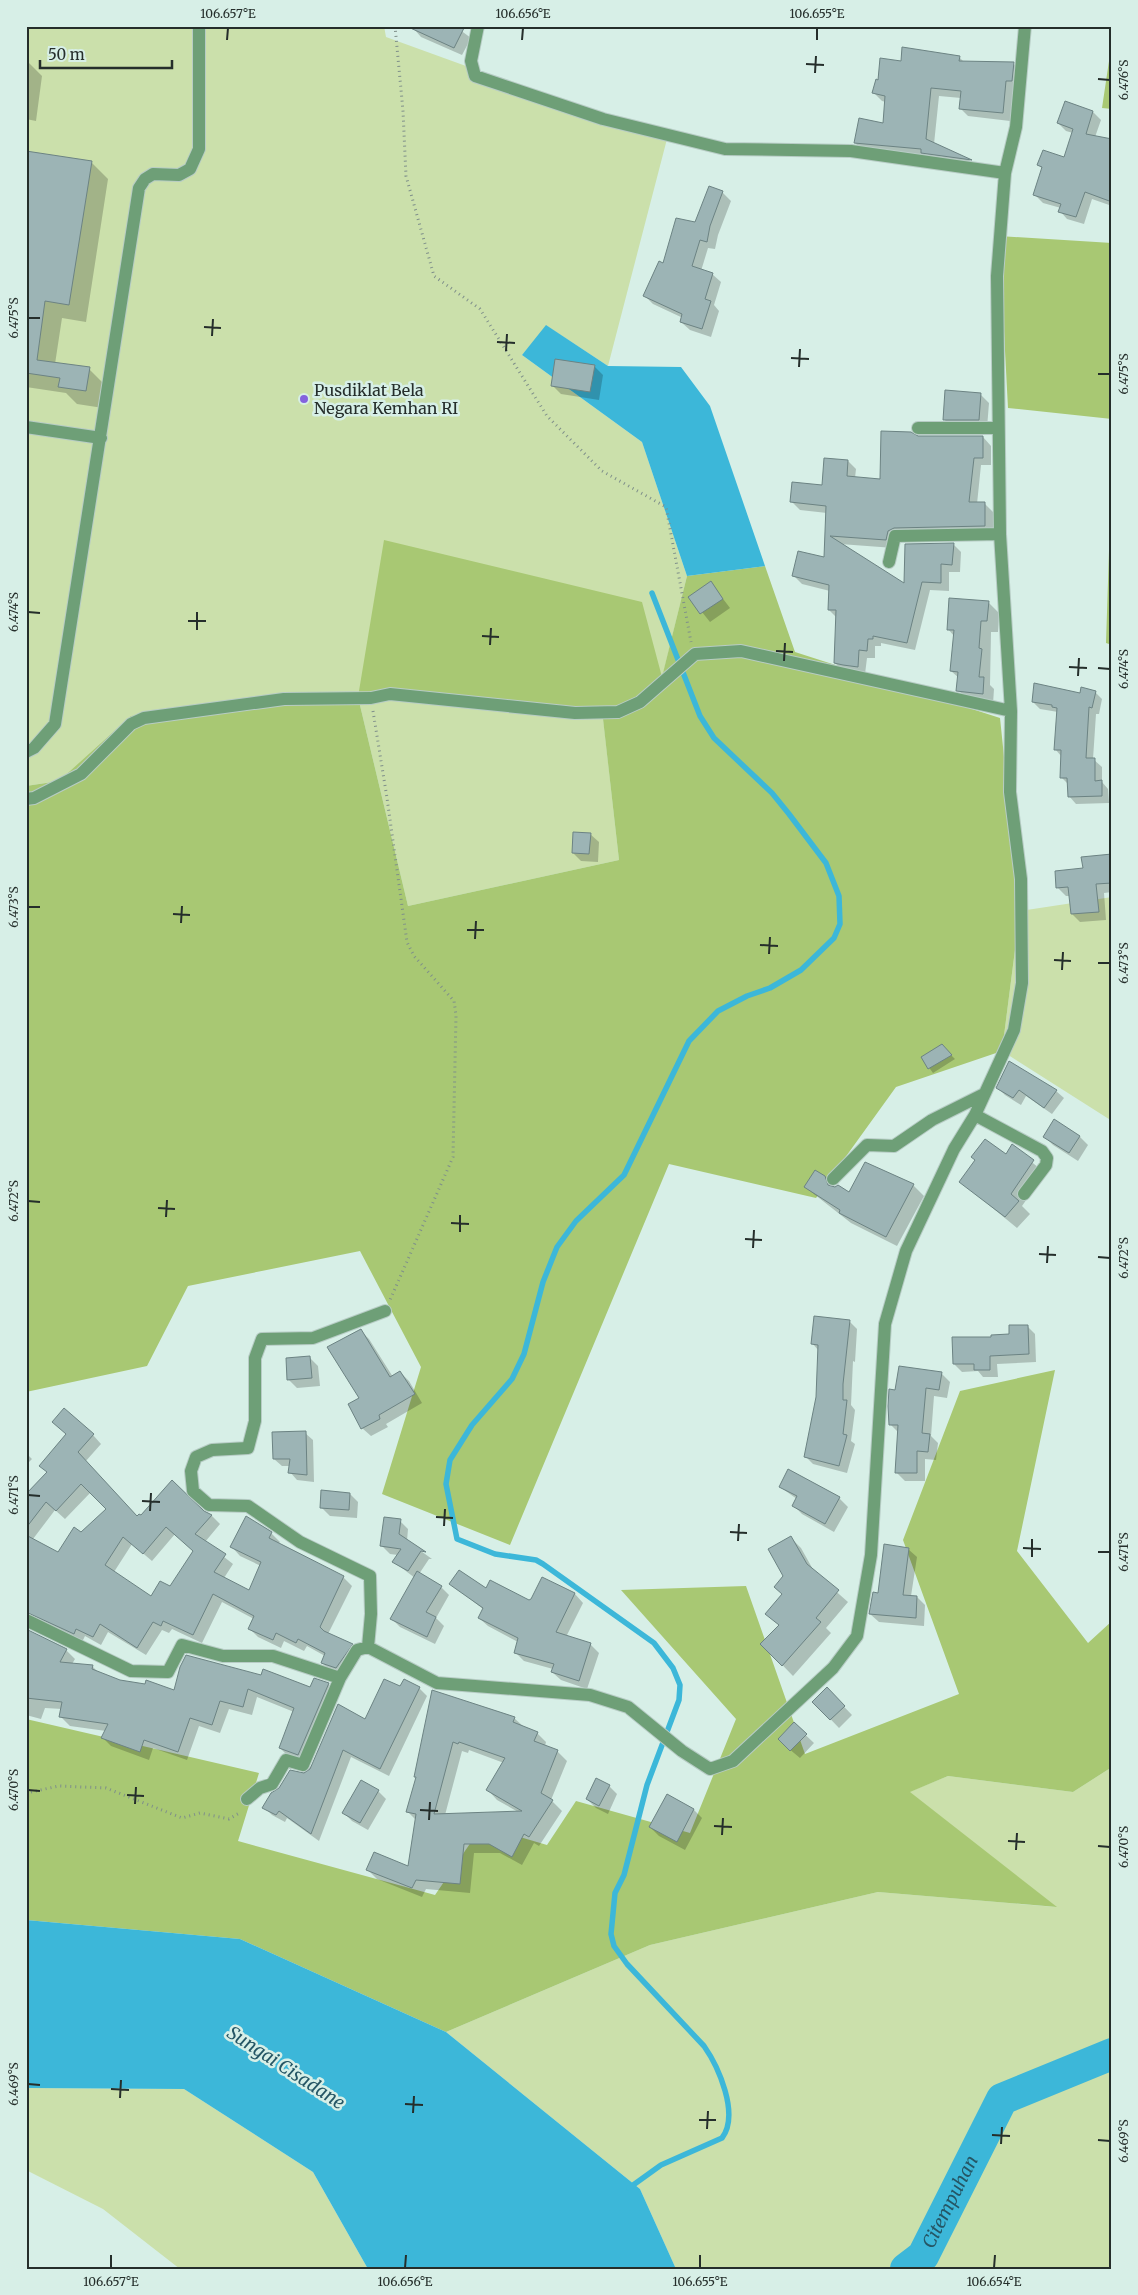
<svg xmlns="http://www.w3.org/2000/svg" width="1138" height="2295" font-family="Merriweather,serif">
<rect width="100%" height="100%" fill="#d7efe7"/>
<path fill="#cbe0ab" d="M26,26H384L386,37L667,139L608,366L547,326L522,355L642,442L687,576L662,678L602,709L619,860L408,906L358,697L58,781L26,786Z
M1112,897V1121L1002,1051L1020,911Z
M1112,1767V2269H676L640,2189L446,2032L650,1945L878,1892L1056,1907L909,1792L948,1776L1073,1792Z
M26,2088L184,2089L313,2172L368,2269H180L103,2209L26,2170Z"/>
<path fill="#a8c873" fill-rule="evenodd" d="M1112,41V109L1102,108Z
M999,236L1112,243V419L1008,408Z
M1112,459V645L1106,643Z
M384,540L642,602L662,677L687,576L765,566L795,652L1000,718L1020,911L1002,1051L896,1087L816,1198L669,1164L510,1545L382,1494L421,1367L360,1251L188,1286L147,1366L26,1392V786L59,781L131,716L358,697ZM358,697L602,710L619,860L408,906Z
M1055,1370L1017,1551L1088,1643L1112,1621V1767L1073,1792L948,1776L910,1792L1057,1907L878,1892L650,1945L446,2032L240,1939L26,1920V1719L259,1773L238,1841L435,1895L482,1826L547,1845L576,1801L690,1833L736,1719L621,1590L746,1586L805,1754L959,1694L903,1540L960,1391Z"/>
<path fill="#3cb7d9" d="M546,325L608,366L681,367L710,406L765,566L687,576L642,442L522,355Z
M26,1920L240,1939L446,2032L640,2189L676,2269H368L313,2172L184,2089L26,2088Z"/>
<path fill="#0003" fill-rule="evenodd" d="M456,27L471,38L462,55L421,37L414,29Z
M959,57L965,63H1013L1021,72L1010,121L968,116L960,108L961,98L939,96L934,144L971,161L977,167L863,151L855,143L884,124L886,102L882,101L874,93L879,81L902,62Z
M26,60L42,76L36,121L26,119Z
M1065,103L1093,112L1101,120L1095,137L1112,140V206L1092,199L1084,224L1067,219L1060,211L1061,208L1043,203L1035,195L1043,169L1038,165L1065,159L1073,133L1066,131L1058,123Z
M26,152L91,162L108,179L86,322L62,318L55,364L89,369L106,386L103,408L77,404L66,393L26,387Z
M722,192L731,201L718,235L715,249L708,248L701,271L712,274L721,282L714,305L719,311L711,337L690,330L681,322L683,318L653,304L644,295L664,265Z
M594,366L603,375L599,400L561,394L552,385Z
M980,394L989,403L987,428H952L944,419Z
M918,437H983L991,446V465H981L977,504H985L993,512V534L903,536L894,548L840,544L905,585L953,544L961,552L960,572H949V591L930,590L915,650L881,643V646H875V658H867L865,674L843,671L835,663L837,618L829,610L830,591L802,584L794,576L825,559L827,513L800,510L792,502L823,486L848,461L856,469L855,478L881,480Z
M711,583L730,608L710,622L690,597Z
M988,602L999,613L998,632H991L990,685L994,689L993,704L969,701L958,690L959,678L951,671L954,636L948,629Z
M1095,692L1102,699L1099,714H1096L1093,759L1102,767V782L1108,789L1109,803L1076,804L1069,796V785L1061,777L1062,757L1055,749L1058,712L1040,709L1033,702Z
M590,834L599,842L598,862L581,861L573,853Z
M1112,855V892L1104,893L1106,920L1080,922L1072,914L1070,896H1066L1057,887L1084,869Z
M942,1046L955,1059L933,1073L922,1058Z
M998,1088L1056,1091L1064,1098L1052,1114L1026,1096L1021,1105L1005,1095Z
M1054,1121L1080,1137L1088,1145L1078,1161L1053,1145L1045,1137Z
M1012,1146L1045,1173L1022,1206L1030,1214L1017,1228L961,1182L1006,1155Z
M825,1177L835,1188L850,1194L913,1185L924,1196L897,1246L851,1223L805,1187Z
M849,1321L857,1329L855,1362L853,1361L851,1405L855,1410L851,1441L855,1444L847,1473L813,1464L805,1456L817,1397L819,1351L812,1343Z
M1027,1326L1035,1334L1036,1362L997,1364L998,1377H983L978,1371L962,1372L954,1364L993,1338L1011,1336Z
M360,1330L369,1339L393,1377L400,1372L409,1381L422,1403L386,1424L388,1427L371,1436L362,1428Z
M309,1357L318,1366L320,1386L297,1388L288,1379Z
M941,1373L950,1382L947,1398L934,1396L931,1436L938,1443L936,1460L925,1459V1481H905L896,1472L899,1433L890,1424L896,1391Z
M305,1433L313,1440L314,1482L297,1480L290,1472V1466H282L274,1459Z
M93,1435L101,1444L85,1462L137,1518L203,1512L212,1516L220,1524L205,1542L233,1564L224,1578L249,1592L261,1566L240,1556L232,1547L271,1533L280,1542L278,1544L343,1577L352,1586L328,1634L352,1645L360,1653L345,1676L331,1671L322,1663L325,1656L307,1646L304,1651L284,1641L281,1648L258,1637L250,1629L254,1619L222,1602L202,1643L172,1629L169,1633L162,1630L146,1655L108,1632L101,1645L85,1636L82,1642L26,1615V1496L48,1473L40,1466ZM91,1492L107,1509L58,1554L33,1539L55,1510L65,1519ZM175,1534L195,1551L171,1588L152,1598L114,1572L132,1544L152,1561Z
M26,1453L32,1459L26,1465Z
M780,1487L839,1498L848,1507L834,1532L802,1514L794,1506L797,1499Z
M350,1494L358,1502L357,1518L330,1516L321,1507Z
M400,1521L408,1529L407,1541L432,1559H429L419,1574L441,1587L449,1595L436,1618L444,1626L435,1644L400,1627L392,1619L415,1578L394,1562L398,1555L390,1554L382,1546Z
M791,1538L801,1548L815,1573L848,1602L826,1628L831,1633L793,1676L762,1644L780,1626L767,1614L783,1595Z
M908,1549L917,1557L911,1596L917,1597L925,1605L924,1626L879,1622L870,1614L879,1594Z
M542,1579L575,1594L583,1603L566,1637L590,1644L599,1653L587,1689L561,1680L552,1672L553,1669L524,1661L515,1652L518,1642L488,1626L479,1618L483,1609L451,1584L528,1601L532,1600Z
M26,1631L66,1650L75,1659L72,1664L92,1666L100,1674L120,1681L175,1691L181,1667L311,1689L328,1684L337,1693L307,1763L289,1757L280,1748L294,1712L257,1697L252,1715L229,1709L220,1733L199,1726L187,1760L153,1748L149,1760L111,1746L103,1738L106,1731L70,1726L61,1717L62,1709L45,1708L41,1719L26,1715Z
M401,1688H419L427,1696L389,1776L351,1757L319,1841L287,1818L285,1822L272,1815L264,1807Z
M827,1689L852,1715L839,1728L814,1702Z
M433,1692L514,1718L524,1727L537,1733L546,1742L545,1746L557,1751L567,1761L551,1800L562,1811L539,1846L534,1843L522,1865L500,1853H474L470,1893L426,1889L422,1897L377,1879L368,1870L409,1868L416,1820L407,1811L417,1778ZM469,1750L504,1763L488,1790L497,1800L520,1813L445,1815L462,1751L468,1753Z
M794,1724L814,1743L800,1758L788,1748Z
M609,1786L617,1794L608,1814L596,1808L587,1799Z
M378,1791L386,1799L368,1830L352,1821L344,1813Z
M667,1796L694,1810L702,1818L685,1850L659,1836L650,1827Z"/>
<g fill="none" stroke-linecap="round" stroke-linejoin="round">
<path stroke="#3cb7d9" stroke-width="5.5" d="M629,2188L661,2165L722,2138C740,2114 718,2066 704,2046L627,1964L614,1946L611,1934L615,1893L624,1875L647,1785L679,1700L680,1685L673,1668L654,1643L543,1564L536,1560L495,1554L457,1539L446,1484L450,1460L472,1425L512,1379L524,1354L543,1282L557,1247L576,1221L624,1175L689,1041L718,1011L747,996L770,988L801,970L834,938L840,924L839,896L826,863L789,814L772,793L714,738L700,716L652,593"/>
<path stroke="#3cb7d9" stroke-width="32" id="s1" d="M906,2269L923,2256L1002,2099L1112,2054"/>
</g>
<path fill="#9cb4b5" stroke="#6c8383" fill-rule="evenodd" d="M406,26H465L454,48Z
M902,47L960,56L959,61L1014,62L1012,81H1006L1003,113L959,109L961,91L931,88L926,139L972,160L921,153V149L854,143L859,118L883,123L885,96L872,93L876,79L878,80L880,58L901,61Z
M1065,101L1093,111L1086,134L1112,139V202L1085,192L1076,217L1058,212L1061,204L1033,195L1042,167L1037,165L1043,150L1064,157L1073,129L1057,123Z
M26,151L92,161L69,305L45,301L37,360L90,367L86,391L58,387L60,378L26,373Z
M709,186L723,191L710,226L707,242L700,240L692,266L713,273L705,299L711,301L702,329L680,322L682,314L643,296L659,261L663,263L676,218L695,222Z
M555,359L595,365L590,392L551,386Z
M945,390L981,393L979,420H943Z
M881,431L911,432L918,436H983V458H974L969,502H985V526L894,528L888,531L886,540L830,536L904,583L905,544L954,543L952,565L941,564V583L922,582L907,643L873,636V639H868L867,651L859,650L858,667L843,665L834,663L836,610H828L829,585L792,576L798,551L824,557L826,506L790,502L792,482L822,485L824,458L848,460L847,476L880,479Z
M711,581L723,599L700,614L688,597Z
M949,598L989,601L987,621H981L979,648L982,649L979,677H984L983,694L956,691L958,672L950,671L954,630H947Z
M1034,683L1080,693L1081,687L1096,691L1092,708L1089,707L1086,758H1095V781L1102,780V796L1068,797L1067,778H1060L1061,750H1054L1057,708L1052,707V705L1032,702Z
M573,832L591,833L589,854L572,853Z
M1112,854V883L1096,884L1099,912L1071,914L1068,887L1056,888L1055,871L1083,868L1081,857Z
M942,1044L952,1055L928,1069L921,1057Z
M1009,1061L1057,1090L1044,1108L1019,1090L1013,1098L996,1088Z
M1054,1119L1080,1136L1069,1153L1043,1137Z
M985,1139L1006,1154L1012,1144L1034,1160L1011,1194L1019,1201L1005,1217L959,1182L975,1160L971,1157Z
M865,1162L914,1184L886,1237L839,1213L840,1210L804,1187L815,1170L825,1176L828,1185L835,1187L838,1185L849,1192Z
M814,1316L850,1320L843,1384V1400H847L843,1434L847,1435L839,1466L804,1457L816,1397L818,1345L811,1344Z
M1009,1325H1028L1029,1354L990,1356V1370H974V1364H953L952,1337H991V1335L1009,1334Z
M361,1329L390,1377L400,1371L415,1394L379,1415L380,1419L361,1429L348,1404L359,1398L327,1347Z
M310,1356L312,1378L287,1380L286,1358Z
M899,1366L942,1372L939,1390L926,1388L922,1433L930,1434L928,1452L917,1451V1473H895L898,1425H889L888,1406L889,1389L895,1390Z
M64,1408L94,1434L78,1452L137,1516L139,1514L141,1515L172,1480L204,1511L212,1515L195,1534L226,1554L214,1572L249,1590L261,1562L230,1547L246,1516L272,1532L269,1538L344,1576L320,1627L324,1631L353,1644L336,1668L321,1663L325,1653L298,1639L296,1643L276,1633L273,1640L248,1629L254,1616L213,1594L193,1635L163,1621L161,1626L153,1622L137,1648L100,1624L93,1637L76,1629L74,1634L26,1612V1535L58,1552L74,1527L81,1532L106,1509L81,1484L56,1511L46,1502L26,1528V1494L47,1472L39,1466L66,1434L52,1422ZM166,1527L193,1551L170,1586L160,1581L151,1596L105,1565L123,1537L143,1554Z
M306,1431L307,1475L288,1473L290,1459H273L272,1432Z
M788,1469L840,1497L825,1524L792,1506L797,1496L779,1487Z
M321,1490L350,1493L349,1510L320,1508Z
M384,1517L401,1519L399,1534L426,1552L421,1551L408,1571L392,1562L401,1549L380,1546Z
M791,1536L807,1564L839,1590L816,1618L821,1622L782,1666L760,1644L779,1625L765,1614L782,1594L774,1587L783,1576L768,1549Z
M884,1544L909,1548L903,1595L917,1596L916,1618L869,1614L873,1592L878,1593Z
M459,1570L486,1588L490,1580L529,1600L531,1599L542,1577L575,1593L556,1632L591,1643L579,1681L551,1672L554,1664L514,1653L518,1638L478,1618L483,1608L449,1584Z
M417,1571L442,1586L426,1612L436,1617L427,1637L390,1619Z
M26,1629L67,1649L60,1662L93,1665L92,1669L120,1680L145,1684L146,1680L174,1690L180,1667L186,1655L261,1675L263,1669L310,1687L314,1678L329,1683L298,1755L279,1748L294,1708L248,1689L243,1707L220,1701L212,1725L190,1718L178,1752L144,1740L140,1752L101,1738L108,1724L59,1717L62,1702L26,1698Z
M384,1679L400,1686L404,1679L420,1687L380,1769L343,1750L311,1834L279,1811L276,1815L262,1808L271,1793L279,1788L290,1770L304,1773L310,1769L338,1704L365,1719Z
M827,1687L845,1706L830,1720L812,1702Z
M432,1690L515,1717L513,1722L538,1732L534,1741L558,1750L541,1793L553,1800L529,1837L524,1834L512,1857L489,1844H464L460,1884L416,1880L412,1888L366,1870L374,1852L408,1866L416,1814L406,1812L416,1777H414ZM453,1742L458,1744L459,1742L505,1758L486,1790L522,1811L434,1814Z
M794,1722L807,1734L790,1751L778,1739Z
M596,1778L610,1785L599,1806L586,1799Z
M361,1780L379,1790L360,1823L342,1813Z
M667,1794L694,1809L677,1842L649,1827Z"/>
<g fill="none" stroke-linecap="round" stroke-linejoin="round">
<g stroke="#b7ccc5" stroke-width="14">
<path id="minor" d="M478,26L471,61L475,76L603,119L725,149L851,151L1005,173
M26,427L101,438
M918,428H998
M889,562L895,536L1000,534
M26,752L34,748L55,724L139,188L145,179L153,174L179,175L190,169L199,149V26
M26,799L34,798L81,774L131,724L144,718L284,699L371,698L390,694L575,713L618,712L640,702L695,654L741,651L1011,711
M975,1115L1042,1151L1047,1158L1046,1165L1024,1194
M833,1179L867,1145L894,1146L932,1120L984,1094
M385,1311L313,1338L262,1339L255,1358V1421L248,1448L212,1450L196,1457L191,1471L193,1491L209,1505L248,1506L300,1542L370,1576L371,1614L368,1647L437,1683L590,1695L628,1707L682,1751L710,1769L733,1761L833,1668L857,1636L871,1555L885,1324L906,1251L954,1149L975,1115L1014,1030L1022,983L1021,879L1010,792L1011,711L1000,534L997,276L1005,173L1016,127L1025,26
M26,1620L131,1671L168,1672L182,1645L223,1656H273L340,1678
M247,1799L260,1788L272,1784L286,1760L303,1765L340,1678L357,1650L368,1647"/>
</g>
<path stroke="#7f8f8a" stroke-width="3" stroke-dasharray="1 4" stroke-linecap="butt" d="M395,26L403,111L406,176L434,276L480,309L547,416L602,471L666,507L691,642
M373,711L387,798L407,942L414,956L454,1001L456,1015L453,1157L390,1300
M26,1793L59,1786L106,1788L182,1818L200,1813L229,1819L241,1812"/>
<use href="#minor" stroke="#6e9f77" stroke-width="12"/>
</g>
<path fill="none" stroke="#252e2b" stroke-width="2" d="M227,40L228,28M522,40L523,28M817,40V28M806,64L824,65M815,73L816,56M1098,79L1110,80M28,318H40M204,327L221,328M212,336L213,319M497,342L515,343M506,351L507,334M791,358L809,359M799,367L800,349M1098,374H1110M28,612L40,613M188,621H206M197,630V612M482,636L499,637M490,645L491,628M776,651L793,652M784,661L785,643M1069,667L1087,668M1098,668L1110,669M1078,676L1079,658M28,907H40M173,914L190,915M181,923L182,906M467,930H484M475,939L476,921M760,945L778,946M769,954L770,937M1054,960L1071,961M1098,963H1110M1062,970L1063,952M28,1201L40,1202M158,1208L175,1209M166,1217L167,1200M451,1223L469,1224M460,1232V1215M745,1239L762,1240M753,1248L754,1230M1039,1254L1056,1255M1098,1257L1110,1258M1047,1263L1048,1246M28,1495L40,1496M142,1501L160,1502M150,1511L151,1493M436,1517L453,1518M444,1526L445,1509M730,1532L747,1533M738,1541L739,1524M1023,1548L1041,1549M1098,1552H1110M1032,1557V1539M28,1790L40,1791M127,1795L144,1796M135,1804L136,1787M420,1810L438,1811M429,1820L430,1802M714,1826L732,1827M722,1835L723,1818M1008,1841L1025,1842M1098,1846L1110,1847M1016,1850L1017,1833M28,2084L40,2085M111,2089L129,2090M120,2098L121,2080M405,2104L423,2105M413,2113L414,2096M699,2120H716M707,2129L708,2111M992,2135L1010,2136M1098,2140L1110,2141M1001,2144L1002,2127M111,2268V2255M405,2268L406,2255M700,2268V2255M994,2268L995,2255"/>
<circle fill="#8462dd" stroke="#d7efe7" stroke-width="2" cx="304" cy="399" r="5"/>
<g text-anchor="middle" stroke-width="5" stroke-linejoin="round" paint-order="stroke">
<g font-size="16" fill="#252e2b" stroke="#d7efe7" text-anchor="start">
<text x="314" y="396">Pusdiklat Bela<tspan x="314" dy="18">Negara Kemhan RI</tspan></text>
</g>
<g font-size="18" font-style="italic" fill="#255665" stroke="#d7efe7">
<text transform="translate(286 2068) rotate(33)" y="6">Sungai Cisadane</text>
<text dy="6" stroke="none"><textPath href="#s1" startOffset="82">Citempuhan</textPath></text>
</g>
</g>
<rect width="1138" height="2295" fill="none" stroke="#d7efe7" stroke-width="55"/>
<path d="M40 60v8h132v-8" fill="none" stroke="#252e2b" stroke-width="2.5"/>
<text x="48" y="60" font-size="15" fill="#252e2b" stroke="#d7efe7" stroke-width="4" paint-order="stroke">50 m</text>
<rect x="28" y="28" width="1082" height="2240" fill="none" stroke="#252e2b" stroke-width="2"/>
<g font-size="12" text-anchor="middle" fill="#252e2b">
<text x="228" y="18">106.657°E</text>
<text x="523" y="18">106.656°E</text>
<text x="817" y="18">106.655°E</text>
<text transform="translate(1124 80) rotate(-90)" y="4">6.476°S</text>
<text transform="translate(14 318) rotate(-90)" y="4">6.475°S</text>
<text transform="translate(1124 374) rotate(-90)" y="4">6.475°S</text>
<text transform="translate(14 612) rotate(-90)" y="4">6.474°S</text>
<text transform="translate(1124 669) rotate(-90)" y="4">6.474°S</text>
<text transform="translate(14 907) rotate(-90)" y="4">6.473°S</text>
<text transform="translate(1124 963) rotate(-90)" y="4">6.473°S</text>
<text transform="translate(14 1201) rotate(-90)" y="4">6.472°S</text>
<text transform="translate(1124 1258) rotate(-90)" y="4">6.472°S</text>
<text transform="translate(14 1495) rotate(-90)" y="4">6.471°S</text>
<text transform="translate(1124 1552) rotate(-90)" y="4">6.471°S</text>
<text transform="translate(14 1790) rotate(-90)" y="4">6.470°S</text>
<text transform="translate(1124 1847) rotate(-90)" y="4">6.470°S</text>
<text transform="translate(14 2084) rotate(-90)" y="4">6.469°S</text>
<text transform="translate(1124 2141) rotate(-90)" y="4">6.469°S</text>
<text x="111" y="2286">106.657°E</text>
<text x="405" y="2286">106.656°E</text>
<text x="700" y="2286">106.655°E</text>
<text x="994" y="2286">106.654°E</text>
</g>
</svg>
